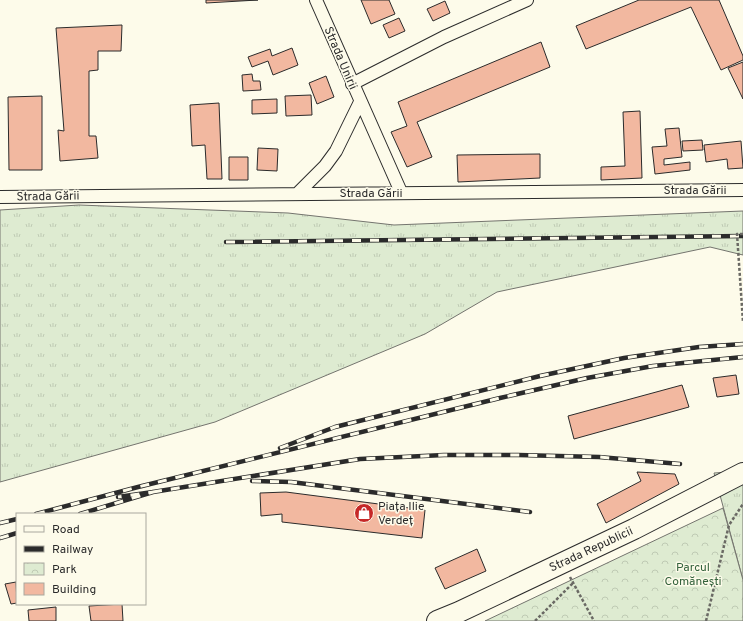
<svg xmlns="http://www.w3.org/2000/svg" width="743" height="621" font-family="Overpass,sans-serif">
<defs>
<pattern id="grass-tufts" width="24" height="20" patternUnits="userSpaceOnUse"><rect width="24" height="20" fill="#deebd1"/><path d="M3 7l-1-3M5 7V3M7 7l1-3M15 17l-1-3M17 17v-4M19 17l1-3" fill="none" stroke="#bfcab4"/></pattern>
<pattern id="park-crowns" width="20" height="18" patternUnits="userSpaceOnUse"><rect width="20" height="18" fill="#deebd1"/><path d="M2 6a3 3 0 1 1 6 0M12 15a3 3 0 1 1 6 0" fill="none" stroke="#bfcab4"/></pattern>
</defs>
<rect width="100%" height="100%" fill="#fdfbea"/>
<path fill="url(#grass-tufts)" stroke="#74746e" d="M79,205L288,213L394,225L743,211V255L710,247L497,292L425,334L215,422L0,482V210Z
M743,471V580L714,473Z"/>
<path fill="url(#park-crowns)" stroke="#74746e" d="M723,508L743,580V621H485Z"/>
<path fill="#f2b8a0" stroke="#2b2b2b" d="M206,0H258L206,3Z
M361,0H389L395,14L371,24Z
M639,0H719L743,56V60L721,70L691,7L586,49L576,26Z
M445,1L450,13L433,21L427,9Z
M399,18L405,31L389,38L383,25Z
M122,25L121,51H98V70L89,71V136H96L98,158L60,161L58,130L64,131L56,28Z
M541,42L550,67L417,122L432,157L407,167L391,132L407,126L398,102Z
M292,48L298,65L273,75L268,61L252,67L248,57L270,49L272,56Z
M743,62V99L728,68Z
M252,74L253,81H260L261,90L243,91L242,75Z
M326,76L334,97L317,104L309,83Z
M311,95L312,115L286,116L285,96Z
M42,96V170H9L8,97Z
M277,99V113L252,114V100Z
M219,103L222,179H207L205,145L192,146L190,105Z
M640,111L642,178L601,180V167L625,166L623,112Z
M679,128L682,157L664,159V165L690,162V170L655,174L652,147L667,146L665,129Z
M702,140L703,150L683,151L682,141Z
M741,141L743,168L728,169L727,159L706,162L704,145Z
M258,148L278,149L277,171L257,170Z
M540,154V178L458,182L457,155Z
M229,157H248V180H229Z
M736,375L739,394L717,397L713,378Z
M682,385L689,407L574,439L568,416Z
M637,472L675,474L679,484L606,523L597,504L641,481Z
M286,492L425,510L422,538L282,522V514L261,516L260,493Z
M477,549L486,571L445,589L435,568Z
M16,582L17,603L11,604L5,584Z
M122,604L123,621H91L89,606Z
M56,607V621H29L28,610Z"/>
<g fill="none" stroke-linecap="round" stroke-linejoin="round">
<g stroke="#2b2b2b" stroke-width="14">
<path id="street" d="M316,0L401,192
M352,84L444,37L527,0
M298,193L325,166L336,151L360,102
M0,197L743,190"/>
</g>
<g stroke="#2b2b2b" stroke-width="22">
<path id="primary" d="M437,621L459,612L634,529L743,473"/>
</g>
<path stroke="#6a6964" stroke-width="2.5" stroke-dasharray="3 2" stroke-linecap="butt" d="M570,577L594,621
M535,621L573,583
M706,621L729,525L743,504"/>
<use href="#street" stroke="#fdfbea" stroke-width="12"/>
<use href="#primary" stroke="#fdfbea" stroke-width="20"/>
<g stroke="#2b2b2b" stroke-width="4.5">
<path id="rail" d="M226,242L743,236
M280,448L335,427L540,376L624,358L699,347L743,344
M252,481L291,482L530,512
M153,492L360,459L444,455H518L599,457L680,464
M36,514L138,487L500,398L587,378L653,366L743,357
M80,514L153,492L118,497
M0,523L17,519
M0,538L17,533"/>
</g>
<use href="#rail" stroke="#fdfbea" stroke-width="3" stroke-dasharray="9" stroke-linecap="butt"/>
<path stroke="#6a6964" stroke-width="2.5" stroke-dasharray="3 2" stroke-linecap="butt" d="M743,234H737L743,322"/>
</g>
<defs>
<g id="shop-disc" transform="scale(1)"><circle r="9.5" fill="#c62828" stroke="#fdfbea"/><path d="M-5-2.5h2.3a2.7 3.5 0 0 1 5.4 0H5L5.5 6h-11ZM-1.5-2.5h3a1.5 2.3 0 0 0-3 0Z" fill="#fff"/></g>
</defs>
<g fill-rule="evenodd">
<use href="#shop-disc" x="364" y="513"/>
</g>
<g text-anchor="middle" stroke-width="3" stroke-linejoin="round" paint-order="stroke">
<g font-size="12" fill="#2b2b2b" stroke="#fdfbea">
<text transform="translate(341 58) rotate(67)" y="4">Strada Unirii</text>
<text x="695" y="194">Strada Gării</text>
<text x="371" y="197">Strada Gării</text>
<text transform="translate(48 196) rotate(-1)" y="4">Strada Gării</text>
<text transform="translate(591 549) rotate(-25)" y="4">Strada Republicii</text>
</g>
<g font-size="12" fill="#2b2b2b" stroke="#fdfbea" text-anchor="start">
<text x="378" y="510">Piața Ilie<tspan x="378" dy="14">Verdeț</tspan></text>
</g>
<g font-size="12" fill="#34623c" stroke="#fdfbea">
<text x="693" y="571">Parcul<tspan x="693" dy="14">Comănești</tspan></text>
</g>
</g>
<rect x="16" y="513" width="130" height="92" fill="#fdfbea" stroke="#a9a89e"/>
<rect x="24" y="526" width="20" height="6" fill="#fdfbea" stroke="#a9a89e"/>
<text x="52" y="533" font-size="12" fill="#2b2b2b">Road</text>
<rect x="24" y="546" width="20" height="6" fill="#2b2b2b" stroke="#a9a89e"/>
<text x="52" y="553" font-size="12" fill="#2b2b2b">Railway</text>
<rect x="24" y="563" width="20" height="12" fill="url(#park-crowns)" stroke="#a9a89e"/>
<text x="52" y="573" font-size="12" fill="#2b2b2b">Park</text>
<rect x="24" y="583" width="20" height="12" fill="#f2b8a0" stroke="#a9a89e"/>
<text x="52" y="593" font-size="12" fill="#2b2b2b">Building</text>
</svg>
